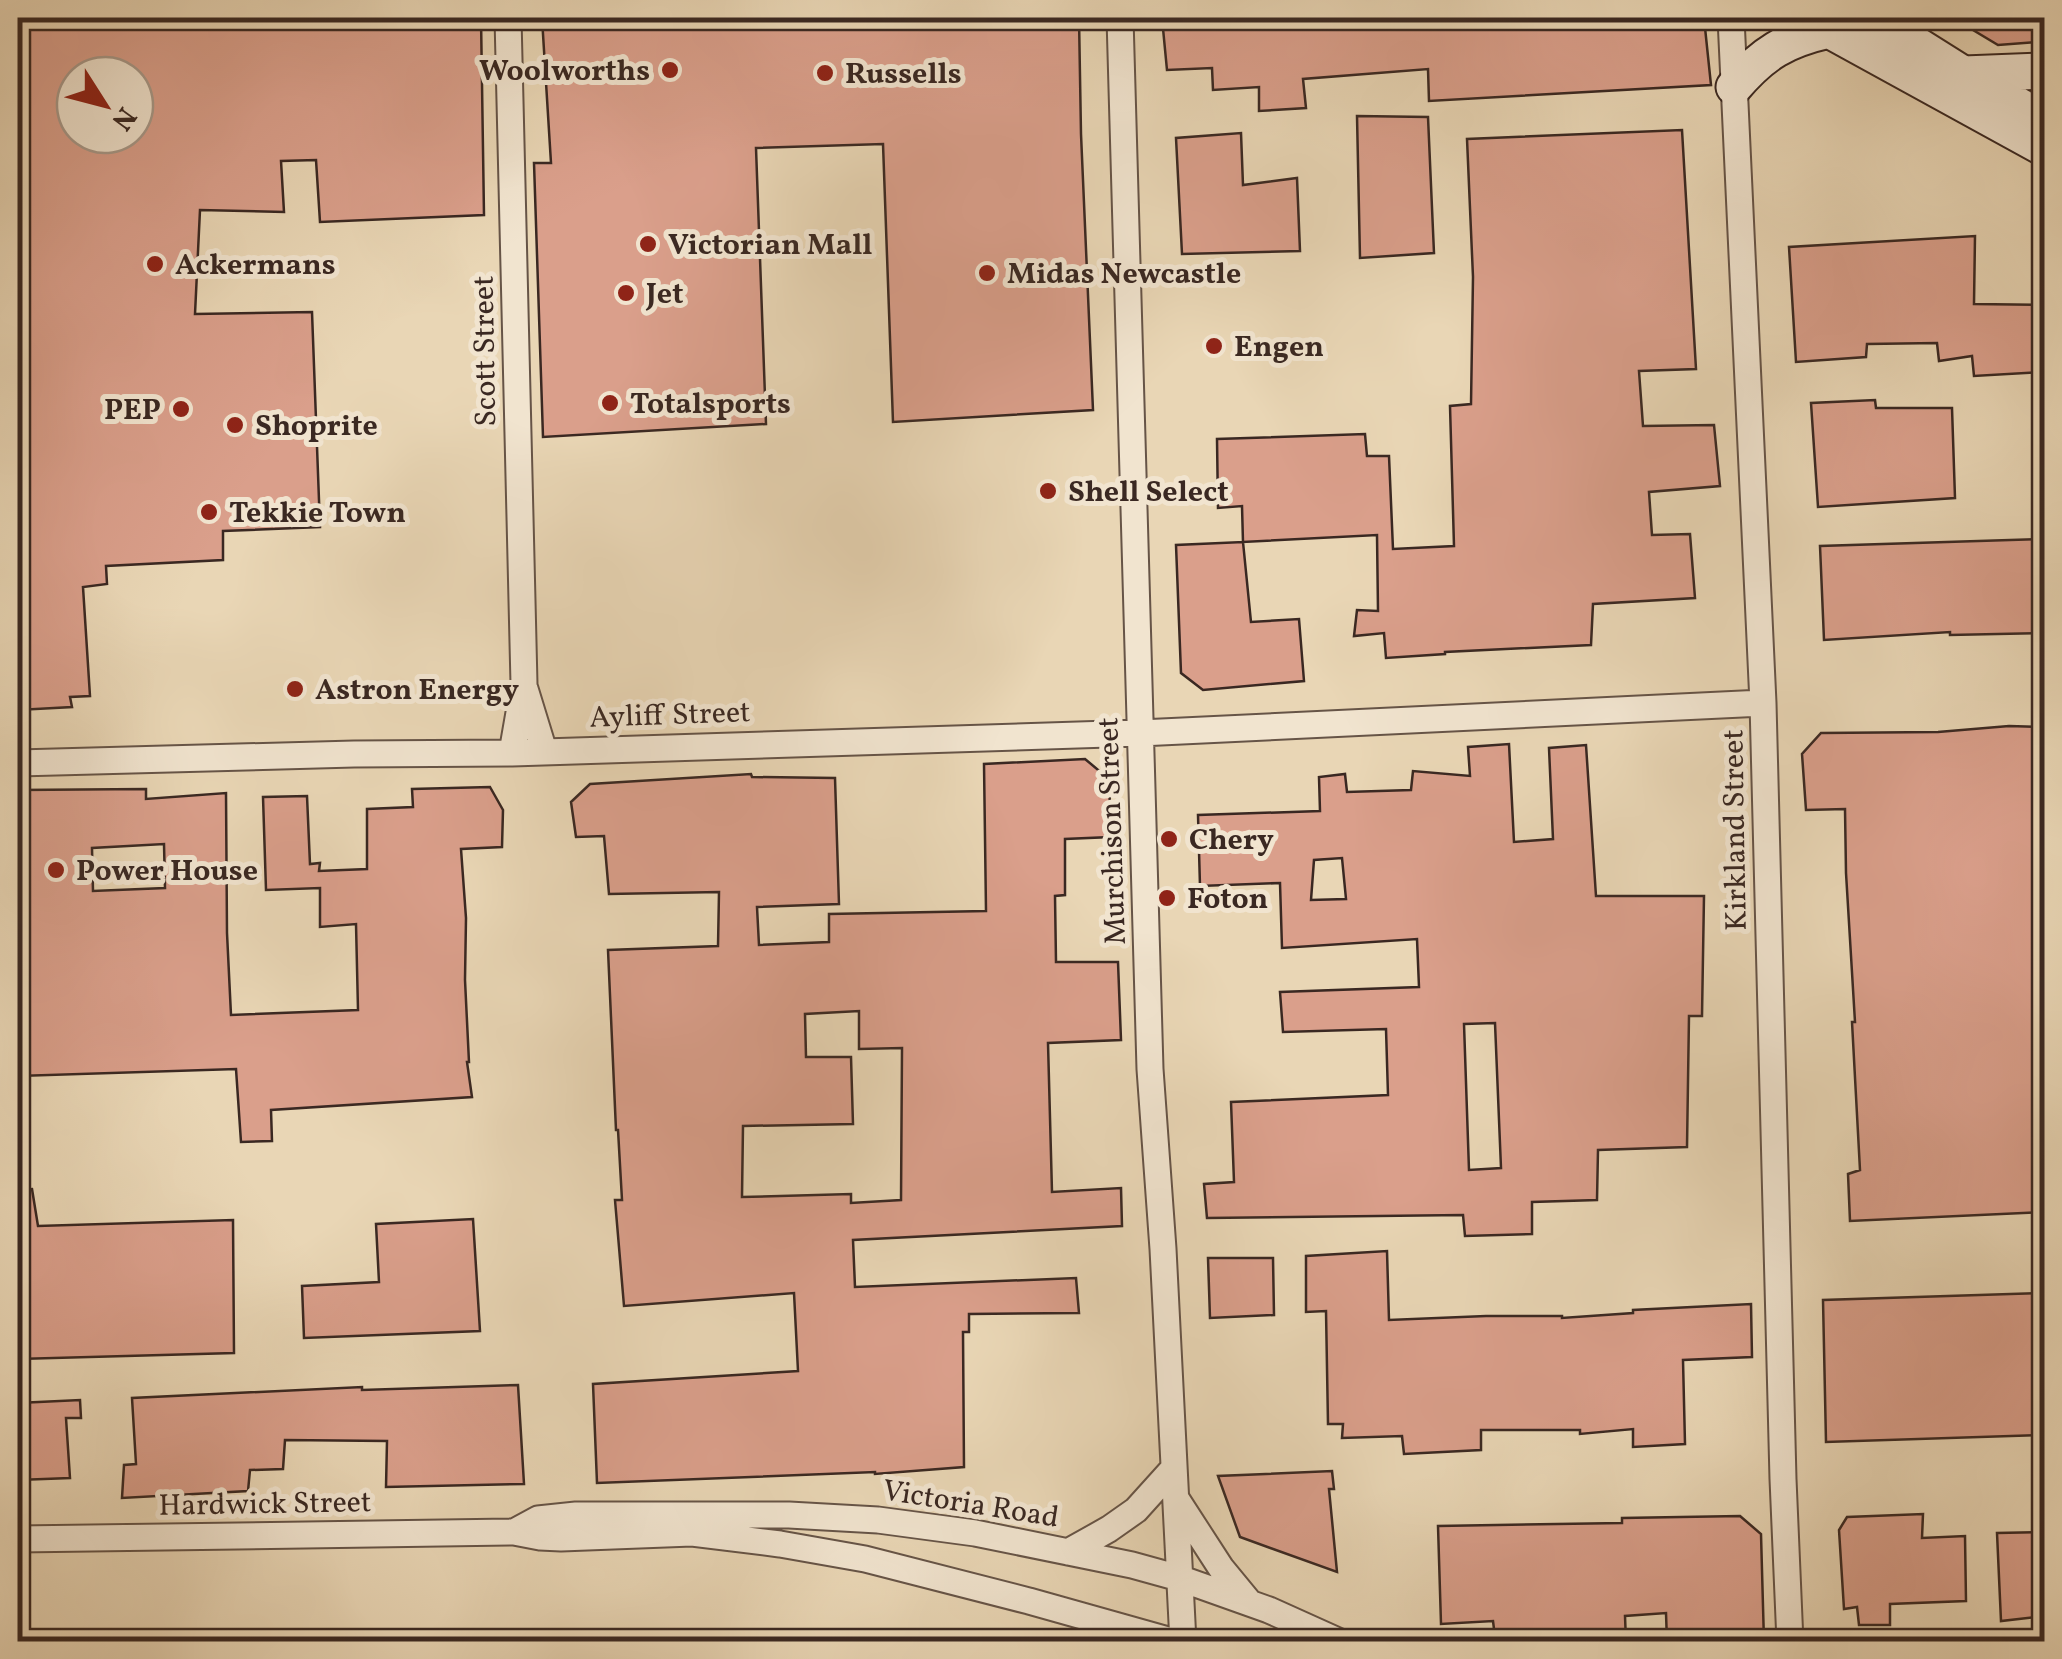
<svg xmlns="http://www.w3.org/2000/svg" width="2062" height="1659" font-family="Vollkorn,serif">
<rect width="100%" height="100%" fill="#e9d6b5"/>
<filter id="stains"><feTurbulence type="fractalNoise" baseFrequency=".002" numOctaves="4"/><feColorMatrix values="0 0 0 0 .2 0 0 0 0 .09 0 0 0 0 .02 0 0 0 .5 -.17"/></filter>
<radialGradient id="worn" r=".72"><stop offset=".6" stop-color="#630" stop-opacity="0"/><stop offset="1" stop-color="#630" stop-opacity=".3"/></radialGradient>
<path fill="#da9f8b" stroke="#3a2822" stroke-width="2.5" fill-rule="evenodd" d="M91,18V26L277,22L276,18H481L484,215L320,222L316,160L281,161L284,212L200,210L195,314L312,312L320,527L223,531V560L106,566L107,584L83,587L90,696L70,697L72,707L18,710V21ZM75,75H135V135H75Z
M542,18H1079L1081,134L1093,410L893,422L883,144L756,148L766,424L543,437L534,163H551Z
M1162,18H1704L1711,85L1429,101L1428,69L1303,79L1306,108L1259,111V87L1213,90L1212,68L1167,70Z
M1953,18H2035L2036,42L1998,45Z
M1357,116L1428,117L1434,253L1360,258Z
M1682,130L1696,369L1639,371L1643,426L1714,425L1720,486L1649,492L1652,535L1690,534L1695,598L1593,604L1591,645L1445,652V654L1386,658L1384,633L1354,636L1357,610L1378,611L1377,535L1243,542L1242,506L1218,508L1217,439L1365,434L1367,456H1389L1393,549L1454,546L1450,406L1471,404L1473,277L1467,139Z
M1241,133L1243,185L1297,178L1300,251L1182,254L1176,138Z
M1975,236L1974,304L2044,305V372L1974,376L1972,356L1939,361L1937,343L1867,344L1866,357L1796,362L1789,247Z
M1875,400L1876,408H1952L1955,498L1818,507L1811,403Z
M2044,539V633L1950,635V632L1824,640L1820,546Z
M1243,542L1251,622L1299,619L1304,681L1203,690L1181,673L1176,545Z
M2009,726L2044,727V1212L1850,1221L1848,1174L1860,1170L1852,1022H1855L1846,873L1845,809L1806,810L1802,754L1821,733L1938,732Z
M1509,744L1514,842L1553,839L1549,748L1586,745L1596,896H1704L1702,1016H1689L1687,1147L1598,1150L1597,1200L1532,1202V1234L1465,1236L1463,1215L1207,1218L1204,1184L1234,1182L1231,1102L1388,1095L1386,1029L1283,1032L1280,992L1419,987L1417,939L1282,948L1280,883L1200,886L1198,815L1320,811L1319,777L1345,774L1347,792L1411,790L1413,771L1470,776L1468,747ZM1342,858L1346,899L1311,900L1314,860ZM1495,1023L1501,1168L1469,1170L1464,1024Z
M1085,759L1109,779L1111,837L1065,839V895L1055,896L1056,962H1118L1121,1040L1048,1043L1052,1192L1121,1188L1122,1226L853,1240L855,1287L1076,1278L1079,1313L969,1314V1332H963L964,1467L875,1474V1472L597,1483L593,1384L798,1371L794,1293L624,1306L615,1200H622L618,1130H616L608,950L718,946L719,892L609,894L604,836L576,837L571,802L590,784L751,774L752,777L835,778L839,904L757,907L759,945L829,942V914L986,911L984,764ZM859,1011V1049L902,1048L901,1200L851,1203V1194L742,1197L743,1126L853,1124L851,1057H806L805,1014Z
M490,787L503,810L502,847L461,849L466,918L465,980L469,1062H467L472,1097L271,1110L272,1141L241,1142L236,1069L18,1076V790L146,789V799L226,793L227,933L231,1015L358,1010L356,924L320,927V888L266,890L263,797L307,796L310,864L320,863L319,871L367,869V809L413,807L412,789ZM164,844L165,888L93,891L92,848Z
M32,1189L38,1226L233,1220L234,1353L18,1359V1190Z
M473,1219L480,1331L304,1338L302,1286L379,1282L376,1224Z
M1387,1251L1389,1320L1486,1316H1562V1318L1633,1313V1310L1751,1304L1752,1357L1683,1360L1685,1444L1633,1447V1429L1580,1434V1430H1481V1450L1404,1454L1402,1436L1342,1438L1343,1424H1328L1326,1311L1306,1312V1256Z
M1208,1258H1273L1274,1315L1210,1318Z
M2044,1293V1435L1826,1442L1823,1300Z
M518,1385L524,1484L386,1487L387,1441L285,1440L283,1469L250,1470L248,1491L122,1498L124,1465L136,1464L132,1398L362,1387V1390Z
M80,1400L81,1418H66L70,1478L18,1480V1403Z
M1332,1471L1334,1489H1329L1337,1572L1240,1537L1218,1476Z
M1923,1514L1922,1538L1965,1536L1966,1601L1890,1604V1625H1859L1857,1607L1844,1609L1839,1530L1847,1517Z
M1740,1516L1761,1534L1764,1642H1667L1666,1613L1625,1616L1626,1642H1546V1633L1495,1637L1493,1621L1441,1624L1438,1526L1622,1523V1518Z
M2044,1532V1616L2001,1621L1997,1533Z"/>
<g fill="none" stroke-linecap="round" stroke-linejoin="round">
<g stroke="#665447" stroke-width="29">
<path id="street" d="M508,18L524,684L512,753
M1120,18L1150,1069L1163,1249L1183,1642
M1731,18L1763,703L1783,1479L1790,1642
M525,689L544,751
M18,763L354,754L512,753L1140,733L1763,703
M1177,1500L1221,1568L1249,1602
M514,1532L538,1519L576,1515H789L878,1520L975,1533L1132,1565L1179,1578L1269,1610L1340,1642
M18,1539L514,1532L540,1537L561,1538L692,1533L780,1544L865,1559L1029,1601L1175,1642
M1068,1552L1109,1529L1136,1510L1173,1469"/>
</g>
<g stroke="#3a2822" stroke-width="39">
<path id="secondary" d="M1807,18L2044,148
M1874,18L1963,74L2044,120
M1964,74L2044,71
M1734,87C1763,53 1785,40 1829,30"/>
</g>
<use href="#street" stroke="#f1e4cf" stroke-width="25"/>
<use href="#secondary" stroke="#f1e4cf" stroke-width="35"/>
</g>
<g fill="#8f2418" stroke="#f1e4cf" stroke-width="4">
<circle cx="670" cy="70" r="10"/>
<circle cx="825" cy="73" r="10"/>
<circle cx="648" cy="244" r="10"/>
<circle cx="155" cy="264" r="10"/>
<circle cx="987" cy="273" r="10"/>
<circle cx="626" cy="293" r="10"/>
<circle cx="1214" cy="346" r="10"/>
<circle cx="610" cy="403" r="10"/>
<circle cx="181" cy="409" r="10"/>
<circle cx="235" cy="425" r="10"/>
<circle cx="1048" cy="491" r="10"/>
<circle cx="209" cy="512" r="10"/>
<circle cx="295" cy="689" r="10"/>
<circle cx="1169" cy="839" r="10"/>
<circle cx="56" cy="870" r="10"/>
<circle cx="1167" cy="898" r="10"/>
</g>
<g text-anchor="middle" stroke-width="10" stroke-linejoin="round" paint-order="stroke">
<g font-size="30" font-weight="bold" fill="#3a2822" stroke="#f1e4cf" text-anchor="start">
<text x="650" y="80" text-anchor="end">Woolworths</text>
<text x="845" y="83">Russells</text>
<text x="668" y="254">Victorian Mall</text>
<text x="175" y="274">Ackermans</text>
<text x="1007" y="283">Midas Newcastle</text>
<text x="646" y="303">Jet</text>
<text x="1234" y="356">Engen</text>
<text x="630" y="413">Totalsports</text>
<text x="161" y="419" text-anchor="end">PEP</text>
<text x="255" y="435">Shoprite</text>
<text x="1068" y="501">Shell Select</text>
<text x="229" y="522">Tekkie Town</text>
<text x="315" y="699">Astron Energy</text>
<text x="1189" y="849">Chery</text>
<text x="76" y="880">Power House</text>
<text x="1187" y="908">Foton</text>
</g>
<g font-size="30" fill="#3a2822" stroke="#f1e4cf">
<text transform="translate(484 351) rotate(-91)" y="10">Scott Street</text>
<text transform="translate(670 714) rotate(-2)" y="10">Ayliff Street</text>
<text transform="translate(1734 830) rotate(-91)" y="10">Kirkland Street</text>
<text transform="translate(1111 831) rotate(-92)" y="10">Murchison Street</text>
<text transform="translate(265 1503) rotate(-1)" y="10">Hardwick Street</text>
<text transform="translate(971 1503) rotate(9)" y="10">Victoria Road</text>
</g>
</g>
<rect width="2062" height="1659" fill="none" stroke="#e9d6b5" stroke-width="60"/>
<rect x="20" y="20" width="2022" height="1619" fill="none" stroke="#3a2822" stroke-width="5"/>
<rect x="30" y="30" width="2002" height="1599" fill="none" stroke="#3a2822" stroke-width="2.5"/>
<g transform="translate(105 105) rotate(126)"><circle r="48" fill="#f1e4cf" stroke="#a8998a" stroke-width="2.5"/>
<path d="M0-8L18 38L0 25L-18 38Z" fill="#8f2418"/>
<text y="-15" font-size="28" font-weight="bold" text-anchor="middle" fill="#3a2822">N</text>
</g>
<rect width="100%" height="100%" filter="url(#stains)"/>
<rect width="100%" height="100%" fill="url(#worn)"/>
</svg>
